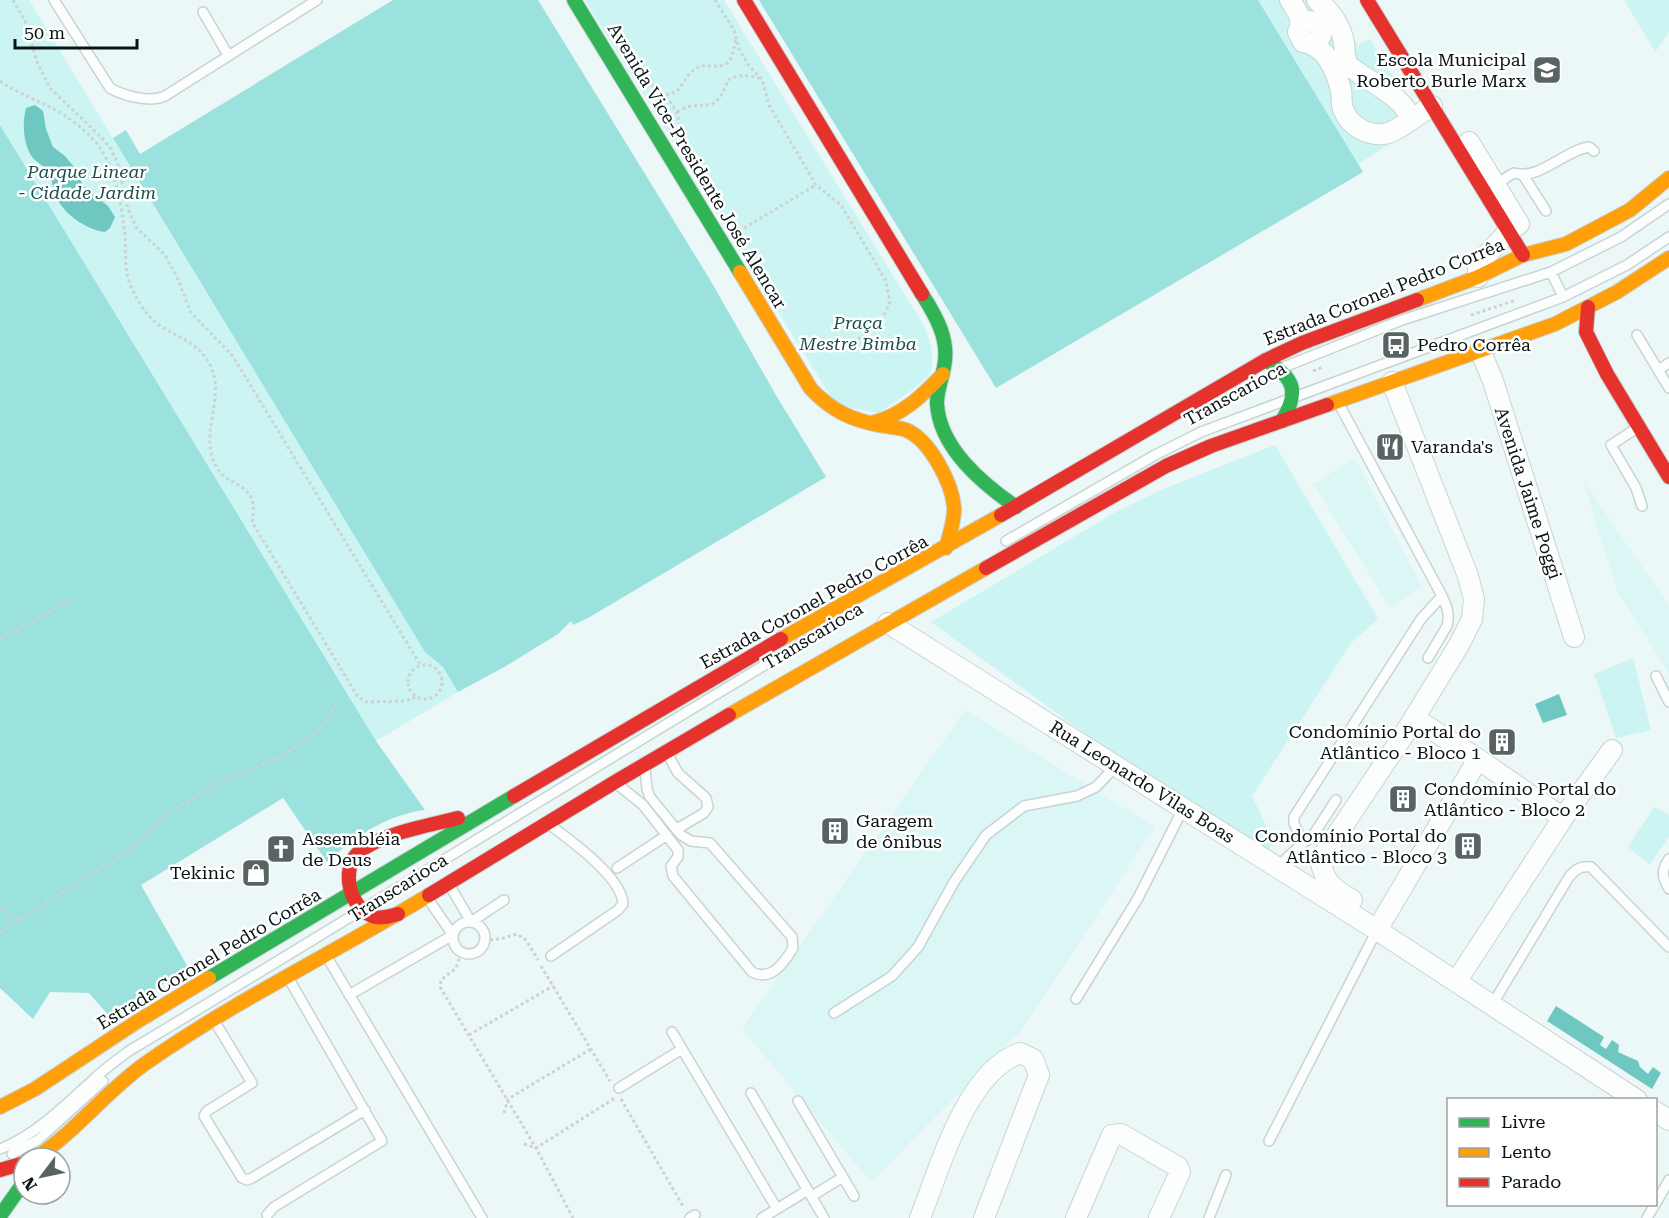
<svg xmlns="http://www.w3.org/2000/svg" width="1669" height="1218" font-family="'Roboto Serif',serif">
<rect width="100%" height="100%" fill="#ebf8f7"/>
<path fill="#dbf7f5" d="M1355,458L1422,587L1390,607L1313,484Z
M1583,480L1669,606V673L1618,593Z
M965,710L1155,827L1021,1031L871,1182L742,1029Z"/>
<path fill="#cbf4f2" d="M0,0H29L425,652L443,667L458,692L376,741L0,125Z
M585,0H724L924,326C929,339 938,363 928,376C921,385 890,405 879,413L836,405Z
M1258,0H1330L1358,45L1370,39L1409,104L1423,123L1358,164Z
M1624,0H1669V32L1655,52Z
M1275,445L1378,619L1351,643L1252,796L1273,840L1268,851L1098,743L931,622L1119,510L1168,487Z
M1633,658L1651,730L1616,738L1594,674Z
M1654,807L1669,815V836L1650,865L1628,847Z"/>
<path fill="#9be1dd" d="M393,0H538L709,278L777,397L826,477L588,618L573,625L571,621L558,634L506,666L458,692L443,667L425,652L113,138L126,130L140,154Z
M759,0H1258L1363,172L996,388Z
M0,125L376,741L425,810C386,815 356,836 327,862L283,798L141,885L189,969L109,1016L89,993L50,992L33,1019L0,988Z"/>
<path fill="#6fc7c2" d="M35,105L43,111L46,129L53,147L65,156L78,172L83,186L108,206L115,217L110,228L105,232C88,230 68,217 59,202C53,192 53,180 47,171C44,165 37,163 33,158C23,146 22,122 26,108Z
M1559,694L1567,715L1543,723L1535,704Z
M1556,1006L1604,1037L1600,1045L1606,1049L1612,1040L1619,1045L1618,1052L1638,1061L1640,1067L1648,1074L1653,1067L1661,1073L1652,1089L1547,1021Z"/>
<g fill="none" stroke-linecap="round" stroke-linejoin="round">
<g stroke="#c8d4d3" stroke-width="12">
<path id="lane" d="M54,0L110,88C124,96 150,103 165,96L317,0
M203,12L228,55
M1523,175L1546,211
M1494,185L1514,173C1541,180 1563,151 1589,147L1594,151
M1551,272L1563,297
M1637,335L1669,388
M1284,367L1402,320L1551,272L1621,237L1669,204
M1658,370L1669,363
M1637,428L1611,445L1636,488L1642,506
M1006,541L1155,455L1201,432L1563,297L1627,265L1669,237
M1428,658L1447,626C1450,615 1447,606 1442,596
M1656,676L1669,702
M668,755L678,773L706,798L708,807L704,813L677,829
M617,784L643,805L678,850V857L671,866L673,876L752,972C771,982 784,963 793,948L792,937L710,843L691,841L681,835L650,797L647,789L645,769
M550,825C571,841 622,877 623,904L618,910L551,956
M1303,843L1312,837L1336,800
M1669,859C1661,870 1662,877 1669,889
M1277,867L1303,843L1294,823V817L1421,619L1442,596L1339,404
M617,868L667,835
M450,886L471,922L504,900
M453 938a16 16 0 1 1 32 0a16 16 0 1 1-32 0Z
M327,957L482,1218
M349,995L453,935L428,899
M1076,999L1138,898L1183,809
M1492,1005L1569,877C1576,869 1580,866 1591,867L1669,947
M834,1013L892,976L918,947L954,882L986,835L1024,806L1077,796L1096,787L1116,766
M215,1022L252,1083L207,1111L204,1116L242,1178L247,1180L252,1178L365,1110
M672,1032L777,1209
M619,1088L682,1049
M751,1093L824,1218
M798,1101L854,1196
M1269,1141L1377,930
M0,1149C35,1136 66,1104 93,1080C104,1069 117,1060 129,1051C364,910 596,765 832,625
M12,1154L38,1140L103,1081
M812,1196L843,1177
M1656,1203L1669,1180
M267,1215L274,1207L382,1141L289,979
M690,1218L695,1215
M762,1218L808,1190
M1209,1218L1226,1175
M1647,1218L1655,1204"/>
</g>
<g stroke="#c8d4d3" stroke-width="22">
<path id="street" d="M1290,0C1297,12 1304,18 1298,32L1303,42C1326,46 1335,68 1341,90C1342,96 1341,103 1343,109C1349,125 1366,136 1384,134C1396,133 1420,113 1432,106
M1317,0C1330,11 1341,25 1344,43C1345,50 1344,59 1348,65C1351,68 1357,71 1360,74C1375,84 1408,101 1410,120
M1301,24C1311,19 1314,21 1321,28V36L1313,44
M1469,142L1519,224L1508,232L1478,264V277
M1480,350L1493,381L1574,637
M888,623L1377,930L1637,1100
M1563,818L1612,750
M1352,900C1331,887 1326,885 1320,860L1405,733L1459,645L1472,619L1474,599L1468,576L1392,382
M1377,930L1478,759L1414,718
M1456,982L1563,818L1478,759
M1656,1112L1669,1120
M920,1218C940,1168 965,1073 1020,1053L1033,1059L1039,1075L984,1218
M1076,1218L1112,1135L1121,1134L1178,1167L1180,1172L1159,1218"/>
</g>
<g stroke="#c8d4d3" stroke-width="16">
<path id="fast" d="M574,0L740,272
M922,294C936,316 950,340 944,367C942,379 937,391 937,403C939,448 983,484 1016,507
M1266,360C1294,378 1300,391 1282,421
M209,978L514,796
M0,1216L24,1182"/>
</g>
<g stroke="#c8d4d3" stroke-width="16">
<path id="slow" d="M740,272L811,389C831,410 851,420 879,425C888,427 898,427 906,430C930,440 952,483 954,507C955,521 949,535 946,548
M1417,300L1478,277L1523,255L1566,244L1630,210L1669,178
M1327,405L1555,324L1617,292L1669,258
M871,423C902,416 922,396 943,374
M781,639L1001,515
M729,715L986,568
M0,1107L35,1089L138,1021L209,978
M35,1158C76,1132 106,1091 146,1063C236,1000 336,952 429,895"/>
</g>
<g stroke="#c8d4d3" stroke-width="16">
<path id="jam" d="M744,0L922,294
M1367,0L1523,255
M1588,307L1586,332L1607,374L1669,477
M1001,515L1266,360L1302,343L1417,300
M986,568L1166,466L1211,446L1327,405
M514,796L781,639
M429,895L615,782L729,715
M398,914C391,916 383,919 375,917C350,910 340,871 358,853C378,834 432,825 458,818
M0,1170L24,1163"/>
</g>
<path stroke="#cdd2d2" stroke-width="3" stroke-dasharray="3 3" stroke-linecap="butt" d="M13,0L25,21L37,62L50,88L100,136L111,149L118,164L128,209L136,227L165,255L177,277L191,313L232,355L421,666
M715,0L734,30L739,49L749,66L762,79L769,105L816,185L841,205L886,281L890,302L882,320L869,332L855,341L832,348L813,345L809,342
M0,81C15,92 32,98 48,106C65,114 86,130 98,145C114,167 121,200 124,227C128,251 121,268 134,293C140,305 148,317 159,325C177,337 198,343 209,363C226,394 203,425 212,456C222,494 261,475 252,522L358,697L366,702L405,701L416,697
M652,85C673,101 678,110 683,137
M666,95L676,92C684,84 687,73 698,67C703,65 707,66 712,66C733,68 732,55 736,38
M677,112C705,95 713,121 728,80C740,73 749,75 762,79
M739,231L816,185
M1471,315L1516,300
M1313,371L1323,367
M0,639L74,598
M408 682a17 17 0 1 1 34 0a17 17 0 1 1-34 0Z
M0,910L19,921
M0,932L128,851L165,815L224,780L281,757L322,727L336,704
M484,940L500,939L517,934L526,940L538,960
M461,953L456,968L441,980L440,987L536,1148L573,1218
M541,966L610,1081
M469,1035L553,986
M621,1099L684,1208
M504,1113L508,1099L591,1049
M524,1144L536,1148L615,1098"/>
<use href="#lane" stroke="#fcfefe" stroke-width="9"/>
<use href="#street" stroke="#fcfefe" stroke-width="20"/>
<use href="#fast" stroke="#30b455" stroke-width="14"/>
<use href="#slow" stroke="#ff9f0a" stroke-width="14"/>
<use href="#jam" stroke="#e5322d" stroke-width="14"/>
</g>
<defs>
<g id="school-square" transform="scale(1.5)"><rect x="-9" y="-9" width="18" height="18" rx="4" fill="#586463" stroke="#fff"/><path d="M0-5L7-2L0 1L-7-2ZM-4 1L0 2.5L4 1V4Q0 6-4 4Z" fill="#fff"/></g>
<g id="bus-square" transform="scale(1.5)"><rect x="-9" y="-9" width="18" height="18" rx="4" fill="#586463" stroke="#fff"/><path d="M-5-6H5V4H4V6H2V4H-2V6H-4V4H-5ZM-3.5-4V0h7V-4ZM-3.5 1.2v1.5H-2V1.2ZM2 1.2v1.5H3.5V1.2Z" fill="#fff"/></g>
<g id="restaurant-square" transform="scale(1.5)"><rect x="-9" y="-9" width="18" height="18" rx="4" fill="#586463" stroke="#fff"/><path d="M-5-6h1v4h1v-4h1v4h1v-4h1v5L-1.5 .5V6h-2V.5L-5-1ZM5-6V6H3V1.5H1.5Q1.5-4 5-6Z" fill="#fff"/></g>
<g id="building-square" transform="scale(1.5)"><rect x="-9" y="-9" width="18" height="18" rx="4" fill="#586463" stroke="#fff"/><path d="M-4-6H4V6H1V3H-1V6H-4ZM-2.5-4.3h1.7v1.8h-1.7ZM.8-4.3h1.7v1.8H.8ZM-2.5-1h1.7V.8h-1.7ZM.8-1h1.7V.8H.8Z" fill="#fff"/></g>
<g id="church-square" transform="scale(1.5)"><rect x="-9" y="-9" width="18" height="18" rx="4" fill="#586463" stroke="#fff"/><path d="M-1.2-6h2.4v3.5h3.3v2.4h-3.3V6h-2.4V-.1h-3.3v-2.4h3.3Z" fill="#fff"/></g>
<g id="shop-square" transform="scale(1.5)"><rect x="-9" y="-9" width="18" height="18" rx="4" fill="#586463" stroke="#fff"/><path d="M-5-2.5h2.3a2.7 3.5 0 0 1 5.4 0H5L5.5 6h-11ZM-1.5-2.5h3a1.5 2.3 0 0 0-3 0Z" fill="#fff"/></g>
</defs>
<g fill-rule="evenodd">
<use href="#school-square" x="1547" y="70"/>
<use href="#bus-square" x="1396" y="345"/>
<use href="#restaurant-square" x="1390" y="447"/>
<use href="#building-square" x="1502" y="742"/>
<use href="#building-square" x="1403" y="799"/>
<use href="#building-square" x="835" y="831"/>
<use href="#building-square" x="1468" y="846"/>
<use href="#church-square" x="281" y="849"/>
<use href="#shop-square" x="256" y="873"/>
</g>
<g text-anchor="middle" stroke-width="5" stroke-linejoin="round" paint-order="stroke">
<g font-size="18" fill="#091514" stroke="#fff" text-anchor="start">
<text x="1526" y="66" text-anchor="end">Escola Municipal<tspan x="1526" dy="21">Roberto Burle Marx</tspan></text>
<text x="1417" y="351">Pedro Corrêa</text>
<text x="1411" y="453">Varanda's</text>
<text x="1481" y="738" text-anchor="end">Condomínio Portal do<tspan x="1481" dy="21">Atlântico - Bloco 1</tspan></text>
<text x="1424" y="795">Condomínio Portal do<tspan x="1424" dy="21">Atlântico - Bloco 2</tspan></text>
<text x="856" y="827">Garagem<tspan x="856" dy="21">de ônibus</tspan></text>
<text x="1447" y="842" text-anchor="end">Condomínio Portal do<tspan x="1447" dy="21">Atlântico - Bloco 3</tspan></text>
<text x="302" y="845">Assembléia<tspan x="302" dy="21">de Deus</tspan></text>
<text x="235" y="879" text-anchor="end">Tekinic</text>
</g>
<g font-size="18" fill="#091514" stroke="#fff">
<text transform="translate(697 166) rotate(59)" y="6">Avenida Vice-Presidente José Alencar</text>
<text transform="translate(1384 292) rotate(-22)" y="6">Estrada Coronel Pedro Corrêa</text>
<text transform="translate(1235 394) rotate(-29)" y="6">Transcarioca</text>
<text transform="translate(1528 493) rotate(72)" y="6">Avenida Jaime Poggi</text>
<text transform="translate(814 602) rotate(-29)" y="6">Estrada Coronel Pedro Corrêa</text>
<text transform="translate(813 636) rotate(-31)" y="6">Transcarioca</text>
<text transform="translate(1142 782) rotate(32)" y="6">Rua Leonardo Vilas Boas</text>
<text transform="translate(398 888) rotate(-32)" y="6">Transcarioca</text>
<text transform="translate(209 959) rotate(-31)" y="6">Estrada Coronel Pedro Corrêa</text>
</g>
<g font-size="18" font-style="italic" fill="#1c4f4c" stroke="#fff">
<text x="87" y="178">Parque Linear<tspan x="87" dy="21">- Cidade Jardim</tspan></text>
<text x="858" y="329">Praça<tspan x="858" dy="21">Mestre Bimba</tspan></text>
</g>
</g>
<rect x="1447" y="1098" width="210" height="108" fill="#ffffff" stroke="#9da1a1" stroke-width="1.5"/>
<rect x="1459" y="1118" width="30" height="9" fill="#30b455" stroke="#9da1a1" stroke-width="1.5"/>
<text x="1501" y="1128" font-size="18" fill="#091514">Livre</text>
<rect x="1459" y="1148" width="30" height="9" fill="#ff9f0a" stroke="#9da1a1" stroke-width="1.5"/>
<text x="1501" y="1158" font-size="18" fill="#091514">Lento</text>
<rect x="1459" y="1178" width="30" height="9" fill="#e5322d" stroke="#9da1a1" stroke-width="1.5"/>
<text x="1501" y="1188" font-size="18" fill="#091514">Parado</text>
<g transform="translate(42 1176) rotate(238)"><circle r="28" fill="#ffffff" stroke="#9da1a1" stroke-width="1.5"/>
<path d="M0-4.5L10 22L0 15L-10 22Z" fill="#586463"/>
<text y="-9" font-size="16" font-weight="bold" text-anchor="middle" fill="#091514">N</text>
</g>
<path d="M15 39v9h122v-9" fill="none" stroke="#091514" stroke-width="3"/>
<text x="24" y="39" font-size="18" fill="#091514" stroke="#ffffff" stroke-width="4.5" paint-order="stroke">50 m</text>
</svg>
